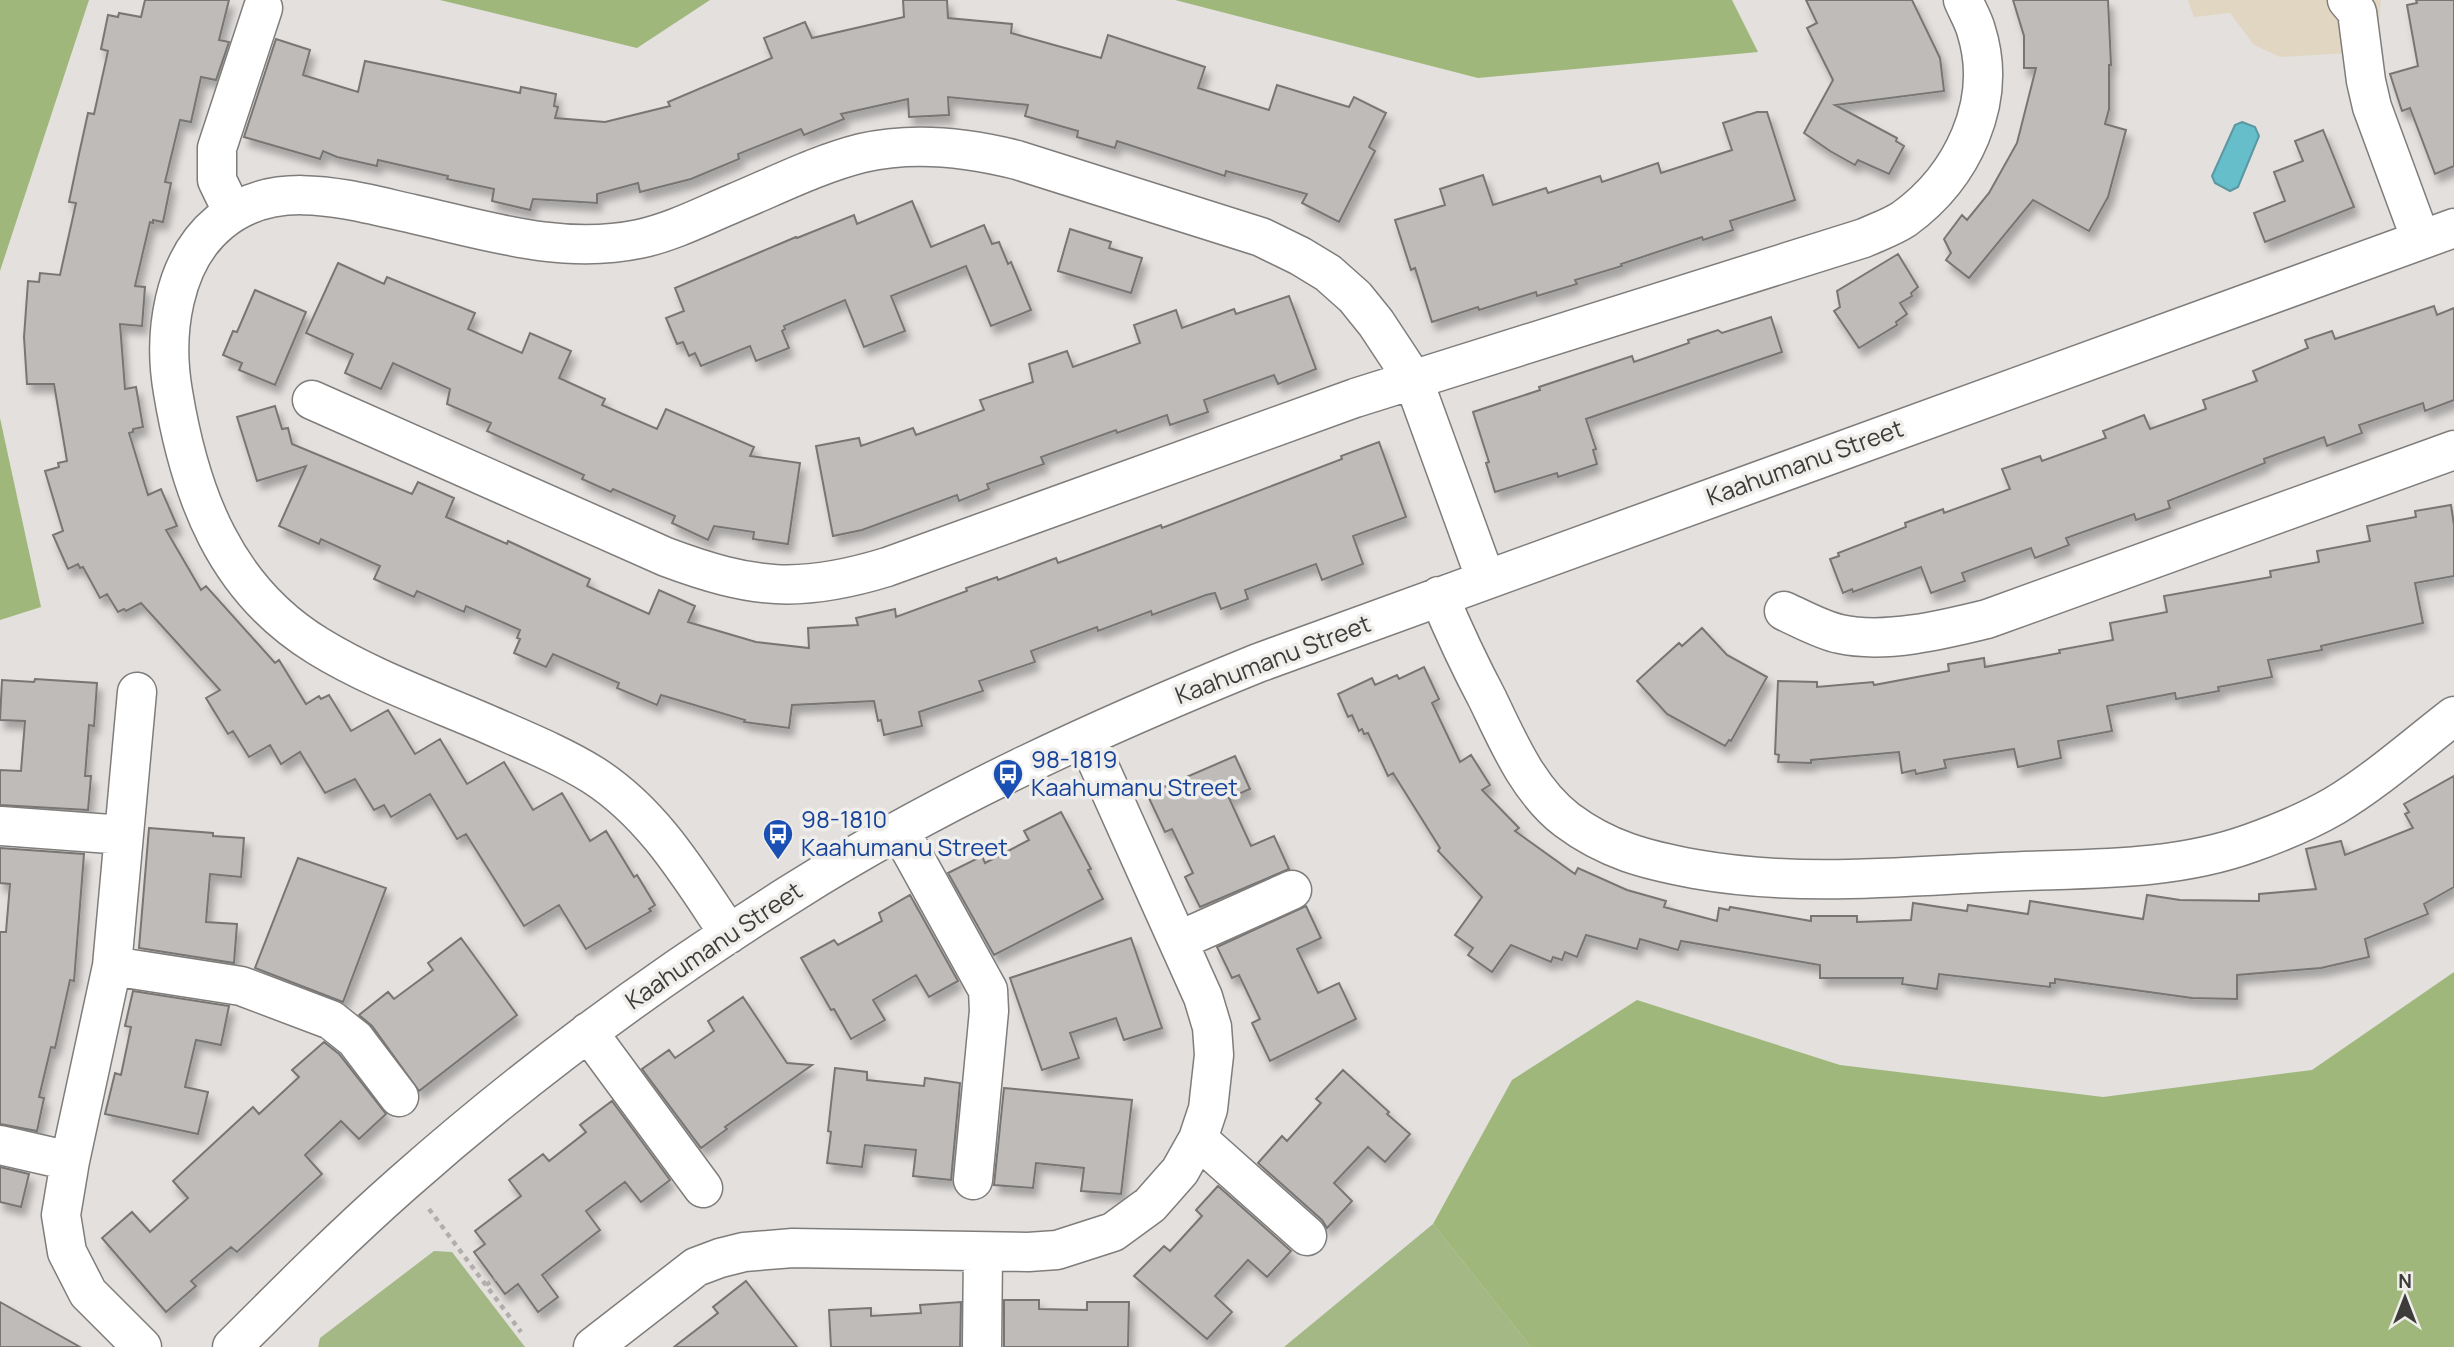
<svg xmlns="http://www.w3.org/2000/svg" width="2454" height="1347" font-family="Manrope,sans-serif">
<defs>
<filter id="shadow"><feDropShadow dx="4.5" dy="8" stdDeviation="3.5" flood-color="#0004"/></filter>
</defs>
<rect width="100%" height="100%" fill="#e3e0de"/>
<path fill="#e1d6c1" d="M2188,0H2381L2376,56L2348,53L2280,57L2254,45L2230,13L2194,17Z"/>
<path fill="#a3b884" d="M1433,1224L1531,1347H1284Z
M434,1251L452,1252L525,1347H318L320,1338Z"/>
<path fill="#9fb77b" d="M0,0H89L0,271Z
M440,0H710L637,48Z
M1175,0H1732L1758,52L1478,78Z
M0,418L41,607L0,620Z
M2454,972V1347H1531L1433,1224L1512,1080L1637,1000L1840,1065L2103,1097L2312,1070Z"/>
<path fill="#66becb" stroke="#5a97a0" stroke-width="2" d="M2242,122L2255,127L2259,136L2238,187L2230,191L2215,183L2212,176L2235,125Z"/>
<path fill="#bebbb9" stroke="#787674" stroke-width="2" filter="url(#shadow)" d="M145,0H229L219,40L229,42L216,80L201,77L191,122L180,120L165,182L171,183L163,222L153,220V223L150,222L135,286L145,287L142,326L120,324L125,389L136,387L143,427L133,429V432L129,433L148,495L161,489L177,526L166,530L201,590L206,586L275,663L279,660L306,704L319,696L321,699L329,695L351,731L388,710L415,754L440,739L467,784L504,762L533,810L562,793L590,841L606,831L634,877L637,875L655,905L649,909L651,911L586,949L559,905L524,926L466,834L457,839L430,794L391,817L384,805L374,810L355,779L325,793L300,752L281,764L270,745L249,757L233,731L228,734L206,698L220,690L141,603L126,611L124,609L118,612L107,594L100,598L83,567L80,568L78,564L68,569L53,535L63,531L45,471L59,467L58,463L67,461L54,384H27L24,337L28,281L39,282L40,273L60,275L76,203L69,202L79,154L88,113L94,114L108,51L101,49L108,15L118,17L119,13L141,17Z
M903,0H947L948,18L1012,24L1011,33L1101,58L1108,35L1205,67L1198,88L1269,110L1277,85L1349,107L1354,97L1386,113L1369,147L1375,151L1339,222L1302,203L1307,194L1226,171L1225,176L1117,141L1115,148L1077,137L1078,131L1025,116L1028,105L948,97L949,115L909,117L908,99L841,114L844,119L804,135L801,129L738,154L739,159L691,179L640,192L638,183L597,194V203L533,199L530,210L492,201L494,189L447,179L448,176L378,160L377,166L337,157L323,151L320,159L244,137L276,39L310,50L303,75L358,92L365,61L520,93L521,87L556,94L554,106L558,107L555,118L605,122L670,106L668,102L772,58L764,38L805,22L812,38L904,17Z
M1806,0H1912L1940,58L1944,91L1835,105L1897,138L1896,141L1904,146L1889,174L1858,160L1855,165L1830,151L1804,133L1833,80L1807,28L1817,23Z
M2013,0H2108L2111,65H2109V109L2105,124L2126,130L2108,197L2089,231L2033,200L1969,278L1946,260L1951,253L1944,239L1962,215L1967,220L1989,193L2017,143L2036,68H2024V36Z
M2416,0H2454V166L2435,174L2410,108L2402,111L2390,74L2418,66L2407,5L2417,3Z
M1757,112H1767L1795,200L1730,221L1733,230L1703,240L1702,237L1621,264L1622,266L1575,280L1577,284L1537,296L1536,292L1479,310L1478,307L1432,322L1415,268L1411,270L1395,220L1445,205L1440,189L1483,175L1493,205L1546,188L1548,193L1600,176L1602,182L1658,163L1661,173L1732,150L1723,123Z
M2323,130L2354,207L2265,242L2254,213L2285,201L2274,172L2303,161L2295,141Z
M912,201L931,247L984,225L992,244L999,242L1008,264L1011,262L1031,310L991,326L966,266L891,296L905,331L864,347L845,300L784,326L785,329L782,331L789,348L756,361L750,346L701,366L695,353L689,356L683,342L677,344L666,318L684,311L675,288L796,237L797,238L854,215L857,224Z
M1070,229L1111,242L1109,248L1142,258L1131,293L1058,271Z
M1898,254L1918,287L1911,293L1912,296L1900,303L1907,314L1896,322L1897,325L1859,348L1834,311L1840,307L1837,291Z
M338,263L384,284L387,277L475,313L468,329L522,353L530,333L571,351L559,378L605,399L602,405L657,429L666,409L754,447L750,456L800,463L788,544L753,539L754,532L714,526L708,540L672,523L675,516L613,489L611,492L582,479L584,475L487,431L491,423L447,404L450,389L393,363L381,389L345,373L353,354L306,333Z
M255,290L306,312L275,385L239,370L242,363L223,355L233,331L237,332Z
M1289,296L1316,369L1278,384L1274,375L1204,400L1208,412L1170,425L1167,415L1117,433L1116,430L1041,457L1044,464L987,484L989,489L959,501L957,495L862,530L833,536L816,446L859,438L861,446L913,428L916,435L984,410L980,400L1033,382L1029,364L1067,351L1073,367L1140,343L1134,325L1176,310L1182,328L1234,309L1236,314Z
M2434,306L2437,315L2454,308V400L2425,411L2423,403L2359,425L2362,433L2327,446L2324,437L2264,459L2265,463L2168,501L2170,508L2136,520L2134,514L2066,538L2069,545L2035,558L2031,548L1962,573L1965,581L1931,593L1921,567L1853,592L1852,589L1843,593L1830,559L1839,556L1838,553L1906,527L1905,523L1943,509L1944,513L2010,489L2002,469L2040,456L2042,461L2106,438L2103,431L2144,415L2150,429L2206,409L2203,400L2257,381L2253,371L2308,348L2305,340L2332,331L2335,339Z
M1771,317L1782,352L1586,419L1596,449L1593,450L1597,464L1558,477L1557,473L1495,492L1486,463L1489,462L1473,412L1540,390L1539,387L1632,356L1634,362L1689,343L1688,340L1718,330L1722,333Z
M275,406L282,429L288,428L292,444L412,494L418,482L454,498L446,517L507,544L508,541L590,579L587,586L649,614L659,590L695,606L688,622L756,642L809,648L808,628L858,625L856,618L895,609L896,617L967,591L966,588L997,577L998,580L1056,558L1058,563L1161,525L1162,528L1342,459L1341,456L1379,442L1406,517L1353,536L1363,564L1322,580L1316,564L1245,590L1248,599L1221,609L1215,593L1206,595L1152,615L1151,611L1098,631L1097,627L1031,651L1035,662L979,681L983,691L919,712L922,726L884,735L881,720L878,721L874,701L792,705L789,728L744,722L745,720L661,695L657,705L617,688L619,683L553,654L546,667L514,653L520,639L517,638L520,630L466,606L464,612L417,591L414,597L374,579L380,566L321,539L319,544L279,526L306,466L257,481L237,417Z
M2451,505L2454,525V576L2415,583L2423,623L2321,646L2322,650L2268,660L2272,677L2218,687L2219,691L2176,699L2175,693L2107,706L2112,731L2058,741L2061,758L2018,767L2014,749L1944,760L1946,768L1916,774L1915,770L1902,773L1899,752L1811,760V763L1778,762L1779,755L1775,754L1778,681L1817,682V687L1873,682L1874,685L1949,671L1948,664L1984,658L1985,667L2060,653L2059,650L2113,640L2110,623L2167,612L2164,596L2271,577L2270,571L2319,562L2317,551L2370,541L2367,526L2416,517L2415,511Z
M1702,628L1727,655L1767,677L1731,741L1729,740L1725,746L1667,714L1637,681L1679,643L1682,646Z
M1424,667L1439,699L1432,703L1460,762L1471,755L1490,785L1482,790L1519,828L1515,831L1575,874L1578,868L1627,890L1666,901L1664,907L1717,921L1719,908L1729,910L1730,907L1811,921V916H1857V922L1911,920L1913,903L1967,911L1968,905L2028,914L2030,901L2143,919L2147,895L2180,900L2259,901V894L2316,889L2306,849L2341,841L2345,855L2413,828L2405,814L2409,812L2404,804L2454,776V887L2424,904L2428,914L2365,939L2369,957L2321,968L2237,975V999L2192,998L2055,979V983H2050V987L1939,974L1937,989L1902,984L1903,978H1820V965L1681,941L1678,950L1640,939L1637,949L1586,935L1577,957L1565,952L1562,960L1553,957L1551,962L1511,945L1492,972L1468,955L1473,948L1455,935L1482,897L1438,851L1440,848L1393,773L1388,776L1368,733L1364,734L1362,729L1359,731L1352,715L1348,717L1338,694L1372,678L1375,685L1397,675L1399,679Z
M35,679L97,683L94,726L89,725L85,776H91L88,810L0,805V770L21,771L25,721L0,720L2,680L34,682Z
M1235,756L1250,789L1229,798L1251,846L1274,836L1289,869L1200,907L1185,877L1193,873L1172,829L1165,832L1147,794Z
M1061,812L1091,869L1088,870L1103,899L994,955L948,873L982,856L985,863L1029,840L1024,831Z
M149,828L213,833V836L244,838L241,877L210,874L206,922L237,924L234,963L139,948Z
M0,848L84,854L74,981L70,980L55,1048L51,1047L39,1097L44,1098L37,1131L0,1124V932H6L10,884L0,883Z
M298,858L386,888L343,1002L255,968Z
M910,895L958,981L929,997L916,975L873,1000L885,1020L851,1039L834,1009L831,1010L801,958L834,940L838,945L882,921L879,913Z
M1306,906L1321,938L1297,949L1318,993L1339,983L1356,1019L1270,1061L1252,1023L1260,1019L1239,975L1232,978L1217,947Z
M461,938L517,1015L419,1091L372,1026L359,1015L388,992L394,999L433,970L428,963Z
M1131,938L1162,1028L1124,1040L1116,1018L1070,1033L1079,1058L1042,1070L1010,978Z
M133,991L229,1006L221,1045L196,1040L185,1087L208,1092L198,1134L105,1114L115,1073L121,1075L131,1027L125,1026Z
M743,997L787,1063L812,1065L725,1127L727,1129L701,1148L642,1069L669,1050L675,1058L714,1031L708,1021Z
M324,1042L339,1054L386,1114L359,1139L341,1121L305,1155L322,1174L237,1252L231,1247L191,1281L196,1286L166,1312L102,1238L132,1212L150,1232L188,1198L173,1181L253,1107L259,1114L299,1077L292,1070Z
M835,1068L867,1072V1080L924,1086L925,1078L960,1083L951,1180L913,1176L916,1150L865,1145L862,1167L827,1163L831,1132L828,1131Z
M1343,1070L1389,1112L1387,1114L1410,1134L1385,1162L1368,1147L1334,1183L1352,1201L1327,1228L1322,1220L1258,1163L1282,1136L1287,1141L1321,1103L1316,1099Z
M1004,1088L1132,1100L1121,1194L1081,1191L1084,1168L1036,1163L1033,1188L994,1185Z
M612,1101L670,1180L641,1202L625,1182L586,1211L600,1230L542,1275L558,1297L538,1312L518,1284L505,1294L474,1252L485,1244L475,1231L521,1196L509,1180L543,1154L549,1161L586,1132L580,1125Z
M0,1167L29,1174L21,1207L0,1202Z
M1218,1186L1291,1251L1267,1277L1248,1260L1215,1296L1232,1312L1207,1339L1134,1276L1164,1246L1170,1251L1202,1216L1196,1210Z
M746,1281L797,1347H674L718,1313L713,1307Z
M1004,1300H1039V1309L1087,1310V1302H1129L1128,1347H1004Z
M0,1302L80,1347H0Z
M961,1302L960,1347H831L829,1310L871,1308V1316L921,1313L920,1305Z"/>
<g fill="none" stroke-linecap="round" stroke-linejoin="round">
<g stroke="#7f7d7b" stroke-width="41">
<path id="minor" d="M2347,0L2357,12L2366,81L2372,107L2421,240
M232,211L217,180V148L263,8
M312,400L666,557C752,589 799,594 887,567L1355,398L1864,238C1877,232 1892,227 1904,219C1962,177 1999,102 1976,30C1973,19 1967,10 1963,0
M1439,596C1454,632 1470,666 1488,700C1508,742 1529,791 1567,820C1607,850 1646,860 1695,869C1796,887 1898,877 2001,872C2085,868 2171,872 2251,843C2279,833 2308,821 2334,806C2376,781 2415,746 2454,716
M1784,611C1802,619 1821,630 1840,634C1885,644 1942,630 1987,619L2454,450
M137,692L112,966L70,1161L61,1215L67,1252L88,1293L142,1347
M1,826L124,835
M900,831L988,990L989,1011L973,1180
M729,934C690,876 654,814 593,775C559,754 521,739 485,723C429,699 370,678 318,646C225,589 190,495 173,392C163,335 172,261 220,222C275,176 349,200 413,214C488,231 562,255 639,239C672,232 703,216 734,203C775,186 818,164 862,153C914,141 966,147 1017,160L1261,237L1300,256L1328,273L1355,297L1376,323L1413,379L1486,580
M1178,941L1292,890
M112,966L241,986L331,1020L355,1039L399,1097
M588,1032L703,1188
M1198,1139L1307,1236
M0,1145L70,1161
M232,1347C288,1291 344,1235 403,1183C525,1075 656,978 794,892C940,800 1098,728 1258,663L2454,228
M593,1347L696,1267L720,1258L744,1252L793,1248L1028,1252L1057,1250L1113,1232L1150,1205L1180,1171L1198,1139L1208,1109L1214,1055L1212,1027L1203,997L1086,737
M982,1347L983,1252"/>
</g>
<path stroke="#b1aead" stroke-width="4.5" stroke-dasharray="5 5" stroke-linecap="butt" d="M429,1209L521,1332
M486,1285L495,1279"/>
<use href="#minor" stroke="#fff" stroke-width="38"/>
</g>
<defs>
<g id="bus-pin" transform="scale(1.575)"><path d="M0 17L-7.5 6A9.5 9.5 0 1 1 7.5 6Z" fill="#1a4fb4" stroke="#f0eeeb"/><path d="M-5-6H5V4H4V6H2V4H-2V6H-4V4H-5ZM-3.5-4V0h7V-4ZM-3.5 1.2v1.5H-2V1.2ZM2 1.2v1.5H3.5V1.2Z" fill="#fff"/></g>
</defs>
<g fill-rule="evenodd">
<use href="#bus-pin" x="1008" y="774"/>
<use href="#bus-pin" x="778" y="834"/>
</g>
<g text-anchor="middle" stroke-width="7" stroke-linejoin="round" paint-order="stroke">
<g font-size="24" fill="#3d3c3b" stroke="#f0eeeb">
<text transform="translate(1805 463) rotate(-20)" y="8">Kaahumanu Street</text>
<text transform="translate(1273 660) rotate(-21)" y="8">Kaahumanu Street</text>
<text transform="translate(714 946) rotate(-34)" y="8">Kaahumanu Street</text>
</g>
<g font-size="24" fill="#164399" stroke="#f0eeeb" text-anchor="start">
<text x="1031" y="768">98-1819<tspan x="1031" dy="28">Kaahumanu Street</tspan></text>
<text x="801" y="828">98-1810<tspan x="801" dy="28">Kaahumanu Street</tspan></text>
</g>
</g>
<g transform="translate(2405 1298)" stroke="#f0eeeb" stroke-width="5" paint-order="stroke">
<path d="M0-5L12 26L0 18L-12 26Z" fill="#3d3c3b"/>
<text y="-10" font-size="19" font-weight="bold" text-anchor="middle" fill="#3d3c3b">N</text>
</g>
</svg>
